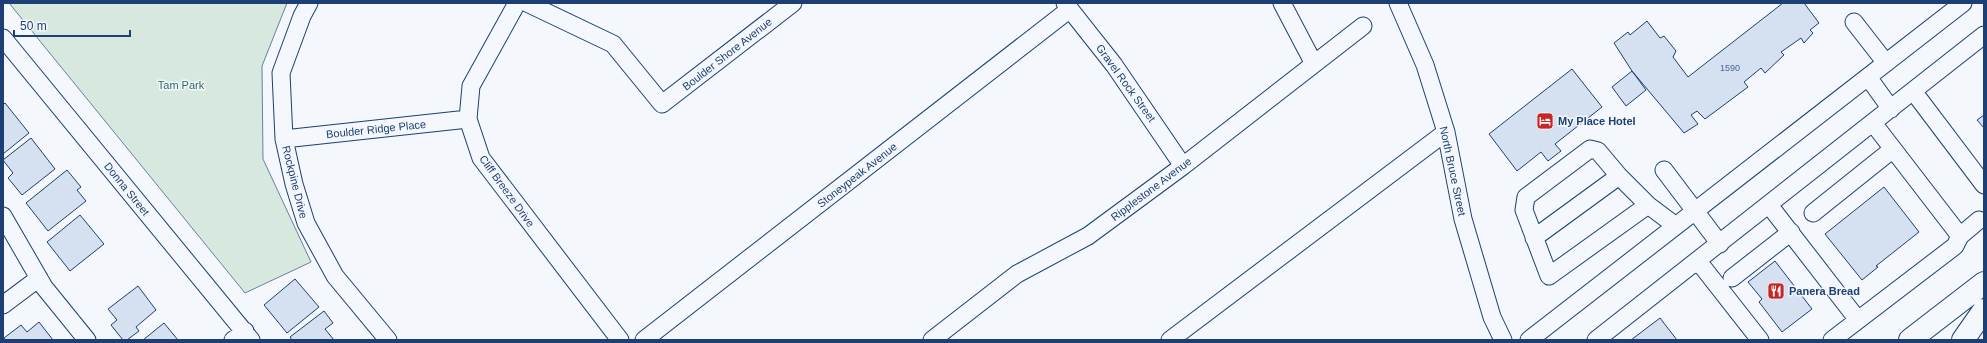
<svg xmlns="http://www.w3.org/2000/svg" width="1987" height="343" font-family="Helvetica,sans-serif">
<rect width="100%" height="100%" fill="#f4f7fb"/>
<path fill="#d7e8df" stroke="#687fa3" d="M9,3H287L262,66L263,159L311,262L245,293Z"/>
<path fill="#d5e0f0" stroke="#1d3f73" d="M1783,3H1804L1819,23L1810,30L1813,33L1804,43L1801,38L1781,52L1784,55L1765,73L1761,68L1744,82L1748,87L1705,119L1697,111L1691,115L1698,124L1684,133L1632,71L1614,43L1628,32L1630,35L1647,21L1660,38L1664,36L1676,51L1673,57L1688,77Z
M1572,69L1602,107L1555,144L1561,151L1548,161L1541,152L1517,171L1489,134Z
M1632,71L1646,90L1626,106L1612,87Z
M5,103L29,133L3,154V105Z
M1984,115V128L1977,120Z
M31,138L55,169L22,195L8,178L13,173L3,160Z
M67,170L81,187L77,190L86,201L48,231L26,203Z
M1884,187L1919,232L1876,266L1878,267L1862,280L1825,234Z
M80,215L104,244L70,271L47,242Z
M1775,261L1812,309L1782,332L1759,302L1762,299L1748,282Z
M295,279L319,307L287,333L264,305Z
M138,286L156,310L136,327L139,331L127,340H123L111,325L117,320L108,309Z
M324,311L333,323L325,329L334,340H292L290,337Z
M1660,318L1677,340H1631Z
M39,322L53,340H5L4,338L21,325L27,332Z
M164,323L178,340H143Z"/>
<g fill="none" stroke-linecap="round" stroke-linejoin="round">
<g stroke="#1d3f73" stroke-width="19">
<path id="minor" d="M309,3L302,16L281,73L284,139L294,184L306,223L335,276L388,340
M517,3L471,86L468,119L481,158L620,340
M527,3L613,44L662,104L793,3
M1065,3L1114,65L1183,166
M1282,3L1314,64
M1398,3L1425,65L1446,132L1463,219L1492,317L1503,340
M1854,22L1886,63
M3,38L251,340
M1868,77L1891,109
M1913,91L1984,185
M284,139L468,119
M1664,170L1720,244
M1648,205L1619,176L1598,151L1590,149L1526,197L1524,210L1549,276L1648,205L1676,226
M1769,205L1858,320
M1813,213L1893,149
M3,216L44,287L87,340
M1960,236L1979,220
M1534,238L1619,176
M1698,261L1760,340
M1732,278L1791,232
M3,305L39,278
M233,340L245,331
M644,340L1070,9
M932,340L1017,274L1088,236L1183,166L1363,26
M1170,340L1446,132
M1529,340L1963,3
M1596,340L1984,35
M1832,340L1955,246L1960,236L1873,123"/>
</g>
<g stroke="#1d3f73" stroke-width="24">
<path id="major" d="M1910,340L1984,283
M1963,340L1984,310"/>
</g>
<use href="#minor" stroke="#f4f7fb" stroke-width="17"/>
<use href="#major" stroke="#f4f7fb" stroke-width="22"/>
</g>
<defs>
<g id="hotel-square" transform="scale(0.9)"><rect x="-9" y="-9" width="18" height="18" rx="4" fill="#c62828" stroke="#f4f7fb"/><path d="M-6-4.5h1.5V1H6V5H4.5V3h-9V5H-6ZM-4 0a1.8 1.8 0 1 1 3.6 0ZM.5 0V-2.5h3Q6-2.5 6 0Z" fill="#fff"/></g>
<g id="restaurant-square" transform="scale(0.9)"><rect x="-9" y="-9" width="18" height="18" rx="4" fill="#c62828" stroke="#f4f7fb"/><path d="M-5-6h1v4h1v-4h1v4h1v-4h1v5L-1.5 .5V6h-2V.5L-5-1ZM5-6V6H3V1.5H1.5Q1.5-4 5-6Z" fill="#fff"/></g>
</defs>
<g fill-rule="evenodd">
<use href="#hotel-square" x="1545" y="121"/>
<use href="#restaurant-square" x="1776" y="291"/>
</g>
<g text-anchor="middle" stroke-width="3" stroke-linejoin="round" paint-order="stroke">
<g font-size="9" fill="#4b6792">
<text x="1730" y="71">1590</text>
</g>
<g font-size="11" fill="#1d3f73" stroke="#f4f7fb">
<text transform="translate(727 54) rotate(-38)" y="4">Boulder Shore Avenue</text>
<text transform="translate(1126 83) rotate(54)" y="4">Gravel Rock Street</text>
<text transform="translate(376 129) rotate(-6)" y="4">Boulder Ridge Place</text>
<text transform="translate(1453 171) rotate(78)" y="4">North Bruce Street</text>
<text transform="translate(857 175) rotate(-38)" y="4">Stoneypeak Avenue</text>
<text transform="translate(295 182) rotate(76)" y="4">Rockpine Drive</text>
<text transform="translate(127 189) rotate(51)" y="4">Donna Street</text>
<text transform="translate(1151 189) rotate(-37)" y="4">Ripplestone Avenue</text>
<text transform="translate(507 191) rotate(54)" y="4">Cliff Breeze Drive</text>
</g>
<g font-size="11" fill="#2c6c60" stroke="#f4f7fb">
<text x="181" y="89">Tam Park</text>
</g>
<g font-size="11" font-weight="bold" fill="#1d3f73" stroke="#f4f7fb" text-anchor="start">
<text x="1558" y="125">My Place Hotel</text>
<text x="1789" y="295">Panera Bread</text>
</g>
</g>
<rect width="1987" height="343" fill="none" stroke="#1d3f73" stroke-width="8"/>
<path d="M14 30v6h116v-6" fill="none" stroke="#1d3f73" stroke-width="2"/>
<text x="20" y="30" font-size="12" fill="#1d3f73" stroke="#f4f7fb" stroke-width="3" paint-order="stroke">50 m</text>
</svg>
